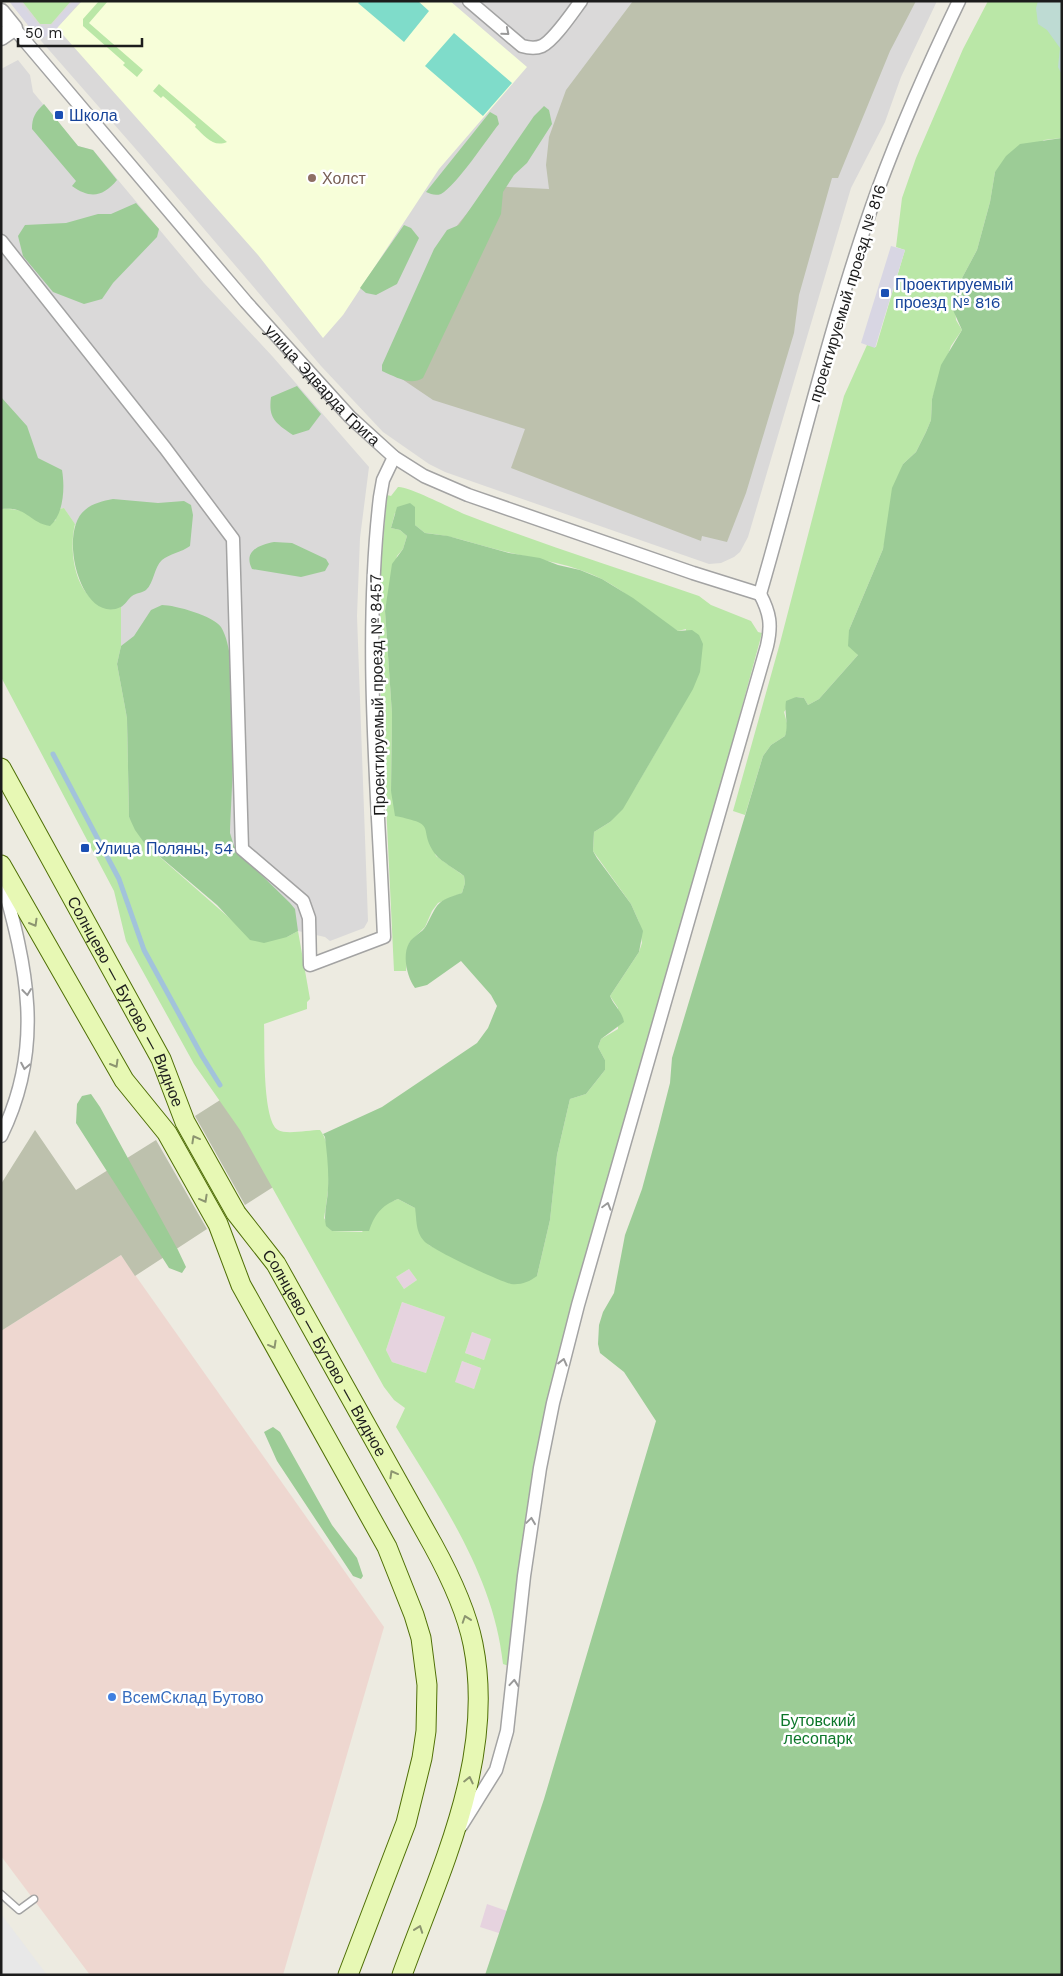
<svg xmlns="http://www.w3.org/2000/svg" width="1063" height="1976" font-family="'Work Sans',sans-serif">
<rect width="100%" height="100%" fill="#edebe1"/>
<path fill="#dad9d9" d="M9,1H937L901,77L885,122L851,188L748,537L740,552L734,557L721,563L709,564L445,472L429,464L383,432L321,366L141,155L35,34Z
M18,60L30,75L33,92L78,146L93,150L204,283L273,357L369,467L360,538L357,616L368,921L364,928L330,941L325,937L298,931L133,787L121,660V592L64,508L36,513L1,458V69Z"/>
<path fill="#eed7d0" d="M121,1255L384,1627L283,1975H90L1,1856V1331Z"/>
<path fill="#e6d3df" d="M409,1269L417,1280L404,1289L396,1277Z
M402,1302L445,1317L426,1373L392,1362L386,1350Z
M472,1332L492,1339L484,1360L465,1353Z
M462,1361L481,1368L474,1389L454,1382Z
M487,1904L513,1913L505,1935L480,1927Z"/>
<path fill="#f7fed9" d="M82,1H450L527,67L439,169L343,315L323,338L258,255L57,28Z"/>
<path fill="#bdc1ad" d="M633,1H916L890,51L838,178H832L799,295L794,333L746,493L727,542L702,536L701,541L511,468L525,429L433,400L399,377L439,248L489,186L549,189L546,165L549,137L566,90Z
M239,1088L292,1175L245,1205L195,1116Z
M35,1130L76,1190L156,1140L207,1229L135,1276L121,1255L1,1331V1184Z"/>
<path fill="#bae7a7" fill-rule="evenodd" d="M22,1H71L51,24H40Z
M99,1H108L89,23L143,70L137,77L123,65L125,63L83,26V19Z
M988,1H1062V138L1044,140L995,172L990,202L977,250L954,293L956,320L962,330L951,346L932,399L931,420L926,432L916,452L903,464L883,549L849,630L858,655L819,699L808,705L804,698L796,697L784,712L788,727L785,736L771,745L763,756L745,815L733,811L780,643L844,396L867,345L876,347L905,250L896,247L902,198L916,158L963,49Z
M159,84L227,142C213,148 205,136 195,127L196,125L163,96L161,98L153,91Z
M398,487C406,485 453,509 464,514C542,544 621,569 699,596L711,605L751,621L758,632L762,633L695,880L557,1360C534,1461 518,1562 509,1666L503,1664C494,1576 441,1501 396,1427L405,1408L394,1400L384,1387L240,1130L194,1064L126,941L114,891L1,677V509C19,507 37,517 55,521L59,509L64,508L75,524C67,557 78,612 121,607V646L117,664L127,718L129,817L145,844L234,922L287,937L298,931L310,999L307,1002V1009L264,1024C265,1044 262,1120 278,1130C286,1135 309,1130 320,1130C335,1148 328,1196 324,1218L332,1231L362,1232L383,1205L398,1199L415,1208L429,1245L463,1262L537,1276L550,1220L557,1155L570,1099L586,1094L605,1070V1060L598,1047L601,1039L618,1029V1008L610,996L639,952L642,943L639,922L631,904L593,851L594,832L610,822L635,788L681,709L686,629L678,631C651,616 630,594 602,579C573,564 539,560 507,552C480,546 453,535 425,533L415,525L414,514L395,513L391,528L400,530L407,536L403,549L397,556L385,611L392,714L391,791L426,826L436,856L464,876L465,883L462,893L438,903L432,911L425,927L409,943L406,971H394L379,657L380,574L387,495L391,496ZM409,1269L417,1280L404,1289L396,1277ZM402,1302L445,1317L426,1373L392,1362L386,1350ZM472,1332L491,1339L484,1360L465,1353ZM462,1361L481,1368L474,1389L455,1382Z"/>
<path fill="#9ccc96" d="M44,104L78,146L93,150L117,180C103,197 90,199 72,186L76,181L32,129C32,118 35,112 44,104Z
M544,106L549,110L552,124L527,163L514,175L503,192L501,214L423,378C410,386 396,377 382,371V365L434,249L447,230L459,225L534,116Z
M490,112L497,116L499,124C486,140 457,185 441,194C435,196 431,194 426,192Z
M1062,138V1975H485L544,1799L656,1421L624,1372L600,1353L598,1344L599,1325L603,1312L614,1293L625,1235L642,1189L658,1130L670,1083L672,1058L763,756L771,745L785,736C789,724 784,713 786,701L796,697L804,698L808,705L819,699L858,655L848,646L849,630L883,549L892,488L903,464L916,452L926,432L931,420L932,399L941,365L962,330L953,310L954,293L977,250L990,202L995,172L1006,156L1020,144Z
M136,203L159,229L157,237L113,283L102,299L84,304L53,292L23,256L18,236L25,225L66,223L98,214H111Z
M404,225L411,228L419,238L397,284L376,295L366,293L360,288Z
M297,386L321,414L309,430L293,435C276,423 268,419 271,397Z
M1,397L27,426L38,458L62,470C65,487 64,514 50,526C28,522 28,506 1,509Z
M113,499L158,503L184,501L191,505L193,515L190,546C182,552 169,554 162,560C154,567 154,583 146,590C142,593 136,593 132,596C128,599 125,605 121,607C81,626 57,532 85,510C93,503 103,501 113,499Z
M410,503L415,507V525L425,533L448,536L509,553L540,558L558,565L580,570L602,579L633,598L678,631L692,630L699,635L703,644L700,672L693,689L623,809L610,822L594,832L593,851L597,858L631,904L643,931L639,952L610,996C614,1006 622,1011 624,1022L601,1039L598,1047L605,1060V1070L586,1094L570,1099L557,1155L550,1220L537,1276C529,1282 521,1285 511,1284C499,1281 432,1250 424,1241C415,1231 417,1220 415,1208L398,1199C381,1206 375,1214 369,1231H332L326,1226C323,1213 328,1201 328,1188C329,1171 327,1154 325,1137L323,1134L382,1107L477,1043L488,1028L497,1006L491,995L461,961L427,985L415,988C407,977 402,956 409,943C413,936 422,933 426,926C439,902 435,902 462,893L465,883L464,876C458,871 438,859 436,855C416,828 441,825 395,816L391,791L392,714L385,611L392,564L403,549L407,536L400,530L391,528L397,507Z
M274,542L292,543L326,559L329,564L325,571L301,577L252,569C243,551 259,545 274,542Z
M162,605C175,605 214,616 221,627C242,660 231,790 230,833L234,846L241,855L290,903L295,909L298,931L287,937L264,943L250,940L217,905L145,844L135,830L129,817L127,718L117,664L121,646L134,636L151,610Z
M91,1094L100,1107L178,1250L186,1267L182,1273L169,1268L76,1123L77,1104L82,1096Z
M273,1427L280,1432L332,1525L357,1558L363,1576L361,1579L353,1576L277,1461L264,1432Z"/>
<path fill="#bedbd3" d="M1038,1H1062V75L1058,67L1060,48L1047,30L1038,24L1036,8Z"/>
<path fill="#7fdcca" d="M360,1H418L429,11L404,42L358,3Z
M454,33L512,83L483,116L425,66Z"/>
<path fill="#e8e8e8" d="M1,1914L47,1975H1Z"/>
<path fill="#d8d6e3" d="M9,1H19L40,27L42,25L46,29L53,24L73,1H80L57,28L58,29L44,38L35,34Z
M891,246L905,250L875,348L861,343Z"/>
<g fill="none" stroke-linecap="round" stroke-linejoin="round">
<path stroke="#a2c3db" stroke-width="5" d="M53,754L119,879L144,950L202,1056L220,1085"/>
<g stroke="#a3a3a3" stroke-width="9">
<path id="service" d="M1,1894L19,1910L34,1899"/>
</g>
<g stroke="#a3a3a3" stroke-width="15">
<g id="minor">
<path d="M469,1L522,46C529,48 535,49 542,46C554,40 572,13 581,1"/>
<path id="s1" d="M14,28L246,302L350,417L394,457L424,476L468,495L693,573L760,594"/>
<path d="M1,241L165,448L233,539L242,849L303,901L309,918L310,965L384,937C378,791 363,643 380,497L383,480L394,457"/>
<path d="M760,594C799,460 830,323 877,192C901,127 929,63 959,1"/>
<path d="M1,1136C45,1047 27,967 1,876"/>
<path d="M461,1826L496,1770L507,1731L524,1576L540,1468L553,1403L578,1305L767,646C772,625 770,613 760,594"/>
</g>
</g>
<g stroke="#a3a3a3" stroke-width="19">
<path id="tertiary" d="M1,12L14,28L1,37"/>
</g>
<g stroke="#4f6f06" stroke-width="21">
<g id="secondary">
<path id="s2" d="M1,768L161,1059L185,1122L236,1213L276,1264L433,1545C450,1576 466,1609 473,1644C496,1758 440,1870 402,1975"/>
<path d="M1,865L124,1080L167,1133L218,1224L241,1285L387,1547L414,1615L421,1638L427,1685L426,1731L422,1758L406,1823L348,1975"/>
</g>
</g>
<use href="#service" stroke="#fff" stroke-width="6"/>
<use href="#minor" stroke="#fff" stroke-width="12"/>
<use href="#tertiary" stroke="#fff" stroke-width="16"/>
<use href="#secondary" stroke="#e7f8b4" stroke-width="19"/>
</g>
<defs><path id="oneway-chevron" d="M-2-3.5L2.5 0L-2 3.5" fill="none" stroke-width="1.6" stroke-linecap="round" stroke-linejoin="round" transform="scale(1.25)"/></defs>
<g stroke="#999">
<use href="#oneway-chevron" transform="translate(506 32) rotate(40)"/>
<use href="#oneway-chevron" transform="translate(27 992) rotate(83)"/>
<use href="#oneway-chevron" transform="translate(25 1066) rotate(101)"/>
<use href="#oneway-chevron" transform="translate(607 1206) rotate(-74)"/>
<use href="#oneway-chevron" transform="translate(563 1362) rotate(-76)"/>
<use href="#oneway-chevron" transform="translate(531 1521) rotate(-82)"/>
<use href="#oneway-chevron" transform="translate(514 1683) rotate(-85)"/>
</g>
<g stroke="#8c9570">
<use href="#oneway-chevron" transform="translate(34 923) rotate(60)"/>
<use href="#oneway-chevron" transform="translate(115 1064) rotate(60)"/>
<use href="#oneway-chevron" transform="translate(195 1139) rotate(-119)"/>
<use href="#oneway-chevron" transform="translate(204 1199) rotate(61)"/>
<use href="#oneway-chevron" transform="translate(273 1345) rotate(61)"/>
<use href="#oneway-chevron" transform="translate(393 1474) rotate(-119)"/>
<use href="#oneway-chevron" transform="translate(466 1619) rotate(-109)"/>
<use href="#oneway-chevron" transform="translate(469 1780) rotate(-77)"/>
<use href="#oneway-chevron" transform="translate(419 1929) rotate(-70)"/>
</g>
<g fill="#1a4fb4" stroke="#fff" stroke-width="2">
<rect x="54" y="110" width="10" height="10" rx="2.5"/>
<rect x="880" y="288" width="10" height="10" rx="2.5"/>
<rect x="80" y="843" width="10" height="10" rx="2.5"/>
</g>
<circle fill="#8d6e63" stroke="#fff" stroke-width="2" cx="312" cy="178" r="5"/>
<circle fill="#3f7fe0" stroke="#fff" stroke-width="2" cx="112" cy="1697" r="5"/>
<g text-anchor="middle" stroke-width="5" stroke-linejoin="round" paint-order="stroke">
<g font-size="16" fill="#164399" stroke="#fff" text-anchor="start">
<text x="69" y="121">Школа</text>
<text x="895" y="290">Проектируемый<tspan x="895" dy="18">проезд № 816</tspan></text>
<text x="95" y="854">Улица Поляны, 54</text>
</g>
<g font-size="16" fill="#785e54" stroke="#fff" text-anchor="start">
<text x="322" y="184">Холст</text>
</g>
<g font-size="16" fill="#1c1c1c" stroke="#fff">
<text transform="translate(847 293) rotate(-73)" y="6">проектируемый проезд № 816</text>
<text dy="6" stroke="none"><textPath href="#s1" startOffset="472">улица Эдварда Грига</textPath></text>
<text transform="translate(377 695) rotate(-91)" y="6">Проектируемый проезд № 8457</text>
<text dy="6" stroke="none"><textPath href="#s2" startOffset="265">Солнцево — Бутово — Видное</textPath></text>
<text dy="6" stroke="none"><textPath href="#s2" startOffset="670">Солнцево — Бутово — Видное</textPath></text>
</g>
<g font-size="16" fill="#366cbe" stroke="#fff" text-anchor="start">
<text x="122" y="1703">ВсемСклад Бутово</text>
</g>
<g font-size="16" fill="#0d772a" stroke="#fff">
<text x="818" y="1726">Бутовский<tspan x="818" dy="18">лесопарк</tspan></text>
</g>
</g>
<rect width="1063" height="1976" fill="none" stroke="#1c1c1c" stroke-width="5"/>
<path d="M18 38v8h124v-8" fill="none" stroke="#1c1c1c" stroke-width="2.5"/>
<text x="25" y="38" font-size="15" fill="#1c1c1c" stroke="#ffffff" stroke-width="4" paint-order="stroke">50 m</text>
</svg>
